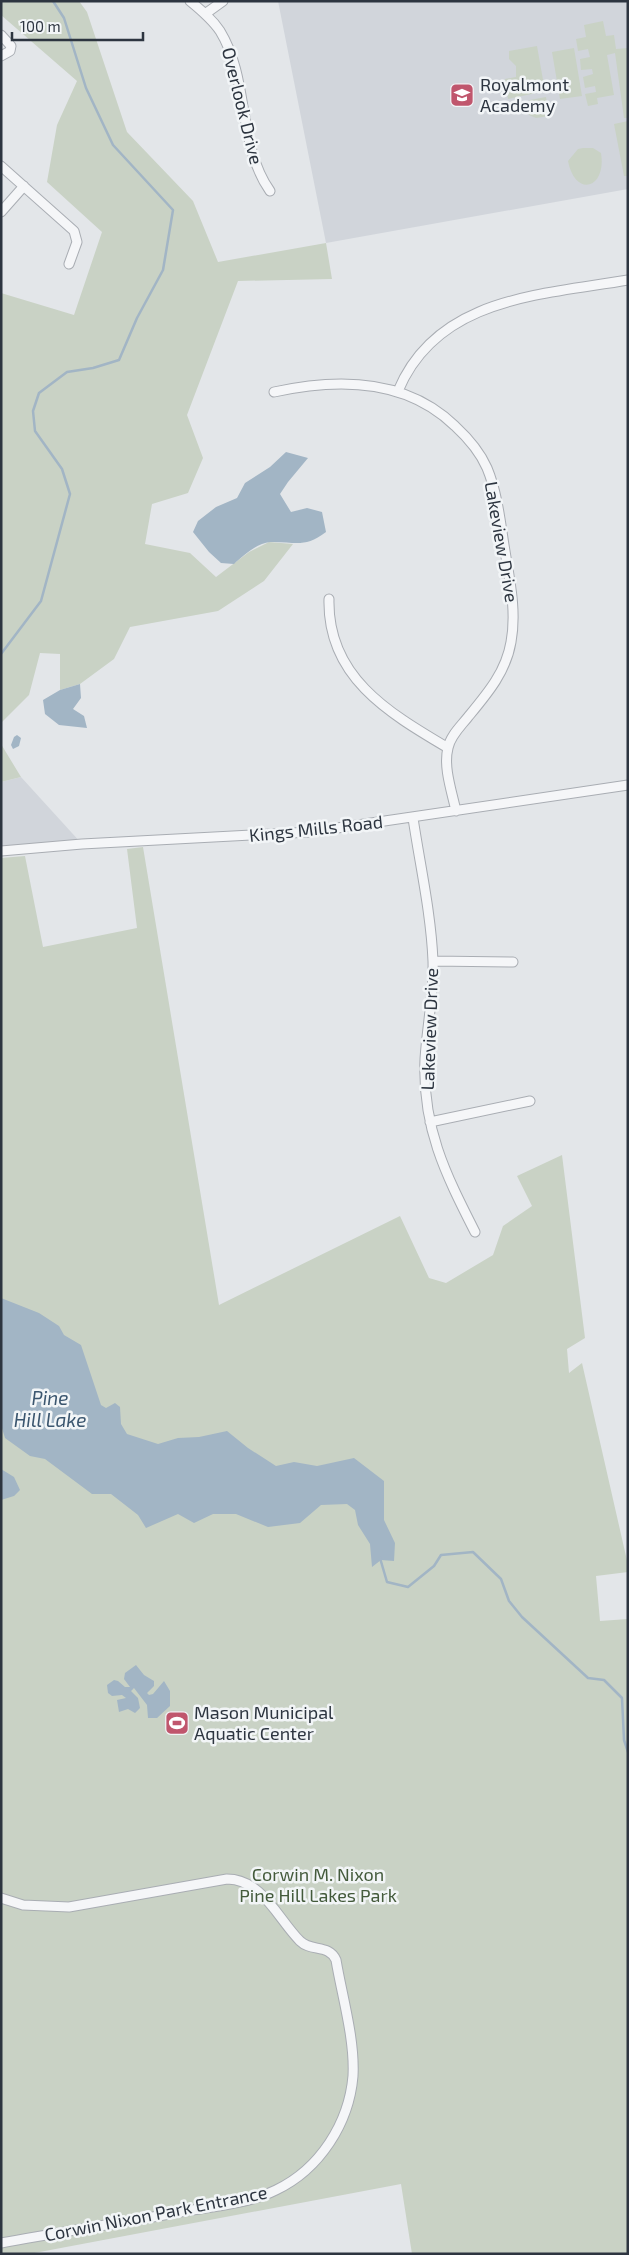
<svg xmlns="http://www.w3.org/2000/svg" width="629" height="2255" font-family="'Exo 2',sans-serif">
<rect width="100%" height="100%" fill="#e3e6e9"/>
<path fill="#d1d5db" d="M278,1H628V189L326,243Z
M21,777L82,844L1,851V782Z"/>
<path fill="#c9d2c5" d="M1,1H79L87,12L127,132L193,201L218,262L326,243L332,279L238,281L187,415L203,458L188,493L152,504L145,544L190,553L216,577L249,552L269,542L293,544L264,581L218,611L130,627L114,659L80,684L60,690V654L40,653L29,695L1,723V293L74,315L102,232L47,182L57,125L77,81L1,15Z
M603,21L606,36L614,35L616,49L628,48V118H624L615,53L607,55L614,95L597,98L598,104L588,106L585,94L596,92L595,86L585,88L583,77L593,74L592,69L581,70L580,59L590,57L588,49L578,51L576,39L586,37L584,25Z
M537,46L545,91L508,99L505,79L516,77V66L509,59V51Z
M574,48L582,96L560,99L552,52Z
M546,97L549,116L536,118L529,115L527,103L530,100Z
M628,121V176H624L614,124Z
M583,148H593L601,153C607,189 575,198 568,161L578,149Z
M1,744L21,777L1,782Z
M143,847L219,1305L400,1216L429,1278L446,1283L493,1255L503,1226L532,1206L517,1176L562,1155L585,1338L567,1349L569,1373L582,1363L628,1565V1572L596,1576L600,1621L628,1619V2254H412L401,2184L29,2254H1V858L25,856L43,947L137,928L127,849Z"/>
<path fill="#a2b5c5" d="M286,452L308,458L288,482L280,494L291,512L307,508L322,512L326,532C304,549 294,541 270,542C257,543 243,556 234,564L221,563L209,552L193,532L198,521L216,507L237,498L245,483L270,467Z
M80,684L81,698L73,709L84,716L87,728L59,725L45,714L43,700L60,690Z
M17,735L21,738L19,746L13,749L11,745L14,737Z
M1,1298L39,1313L59,1326L64,1335L81,1345L101,1405L106,1408L115,1403L120,1407L121,1424L127,1434L158,1444L178,1438L199,1437L227,1431L248,1448L276,1466L294,1462L317,1466L354,1458L384,1481V1520L395,1543L394,1561L381,1560L372,1567L370,1544L358,1525L355,1510L347,1504L321,1505L300,1523L268,1527L236,1514H213L194,1523L178,1514L146,1528L138,1515L111,1494H92L45,1459L30,1456L5,1438L1,1425Z
M1,1469L14,1477L20,1490L14,1496L1,1500Z
M136,1665L144,1675L154,1681V1686L147,1693L149,1695L153,1694L164,1681L170,1691V1706L157,1718H148L147,1705L134,1688L131,1691L138,1698L140,1708L135,1713L128,1709L119,1712L117,1700L126,1698L122,1695L112,1696L108,1693L107,1685L114,1680L118,1681L125,1687H130L124,1679L125,1673Z"/>
<g fill="none" stroke-linecap="round" stroke-linejoin="round">
<path stroke="#a2b5c5" stroke-width="2.5" d="M1,654L41,601L70,494L62,469L35,431L33,411L39,393L67,372L93,368L119,360L137,318L163,270L173,210L113,145L86,88L64,18L53,1
M380,1558L387,1582L408,1587L434,1566L441,1555L473,1552L501,1579L509,1601L522,1617L588,1678L604,1680L622,1698L624,1740L628,1752"/>
<g stroke="#a9adb3" stroke-width="11">
<path id="minor" d="M190,1C201,10 212,19 220,31C250,80 237,144 270,191
M205,14L223,1
M1,35L11,46L10,51L1,56
M1,166L74,231L77,242L69,264
M1,212L24,186
M398,391C437,297 541,295 628,280
M274,392C337,378 406,378 455,426C468,438 480,452 487,468C497,492 500,519 504,545C509,577 517,610 511,642C506,672 487,694 468,717C461,726 450,736 448,748C443,767 452,792 456,811
M329,599C327,677 389,713 448,748
M413,818C420,865 431,913 433,961C434,994 427,1026 425,1059C422,1127 445,1173 475,1232
M1,851L82,844L310,832L628,785
M433,961L513,962
M430,1122L530,1101
M1,1898L23,1905L69,1907L227,1879C262,1879 278,1919 300,1941C311,1952 329,1944 336,1960C342,1996 355,2039 353,2076C349,2123 320,2169 276,2190C248,2204 211,2207 180,2212C121,2223 61,2232 1,2243"/>
</g>
<use href="#minor" stroke="#f5f6f8" stroke-width="9"/>
</g>
<defs>
<g id="school-square" transform="scale(1.25)"><rect x="-9" y="-9" width="18" height="18" rx="4" fill="#c0566d" stroke="#f2f5f7"/><path d="M0-5L7-2L0 1L-7-2ZM-4 1L0 2.5L4 1V4Q0 6-4 4Z" fill="#fff"/></g>
<g id="stadium-square" transform="scale(1.25)"><rect x="-9" y="-9" width="18" height="18" rx="4" fill="#c0566d" stroke="#f2f5f7"/><path d="M0-5a6.5 5 0 1 0 0 10a6.5 5 0 1 0 0-10ZM-3.5-1.8h7v3.6h-7Z" fill="#fff"/></g>
</defs>
<g fill-rule="evenodd">
<use href="#school-square" x="462" y="95"/>
<use href="#stadium-square" x="177" y="1723"/>
</g>
<g text-anchor="middle" stroke-width="5" stroke-linejoin="round" paint-order="stroke">
<g font-size="18" fill="#2d3540" stroke="#f2f5f7" text-anchor="start">
<text x="480" y="91">Royalmont<tspan x="480" dy="21">Academy</tspan></text>
<text x="194" y="1719">Mason Municipal<tspan x="194" dy="21">Aquatic Center</tspan></text>
</g>
<g font-size="18" fill="#2d3540" stroke="#f2f5f7">
<text transform="translate(242 106) rotate(76)" y="6">Overlook Drive</text>
<text transform="translate(501 542) rotate(80)" y="6">Lakeview Drive</text>
<text transform="translate(316 829) rotate(-6)" y="6">Kings Mills Road</text>
<text transform="translate(430 1029) rotate(-88)" y="6">Lakeview Drive</text>
<text transform="translate(156 2214) rotate(-11)" y="6">Corwin Nixon Park Entrance</text>
</g>
<g font-size="18" fill="#435a3b" stroke="#f2f5f7">
<text x="318" y="1881">Corwin M. Nixon<tspan x="318" dy="21">Pine Hill Lakes Park</tspan></text>
</g>
<g font-size="19" font-style="italic" fill="#3b566f" stroke="#f2f5f7">
<text x="50" y="1405">Pine<tspan x="50" dy="22">Hill Lake</tspan></text>
</g>
</g>
<rect width="629" height="2255" fill="none" stroke="#2d3540" stroke-width="5"/>
<path d="M12 32v8h131v-8" fill="none" stroke="#2d3540" stroke-width="2.5"/>
<text x="20" y="32" font-size="15" fill="#2d3540" stroke="#f2f5f7" stroke-width="4" paint-order="stroke">100 m</text>
</svg>
